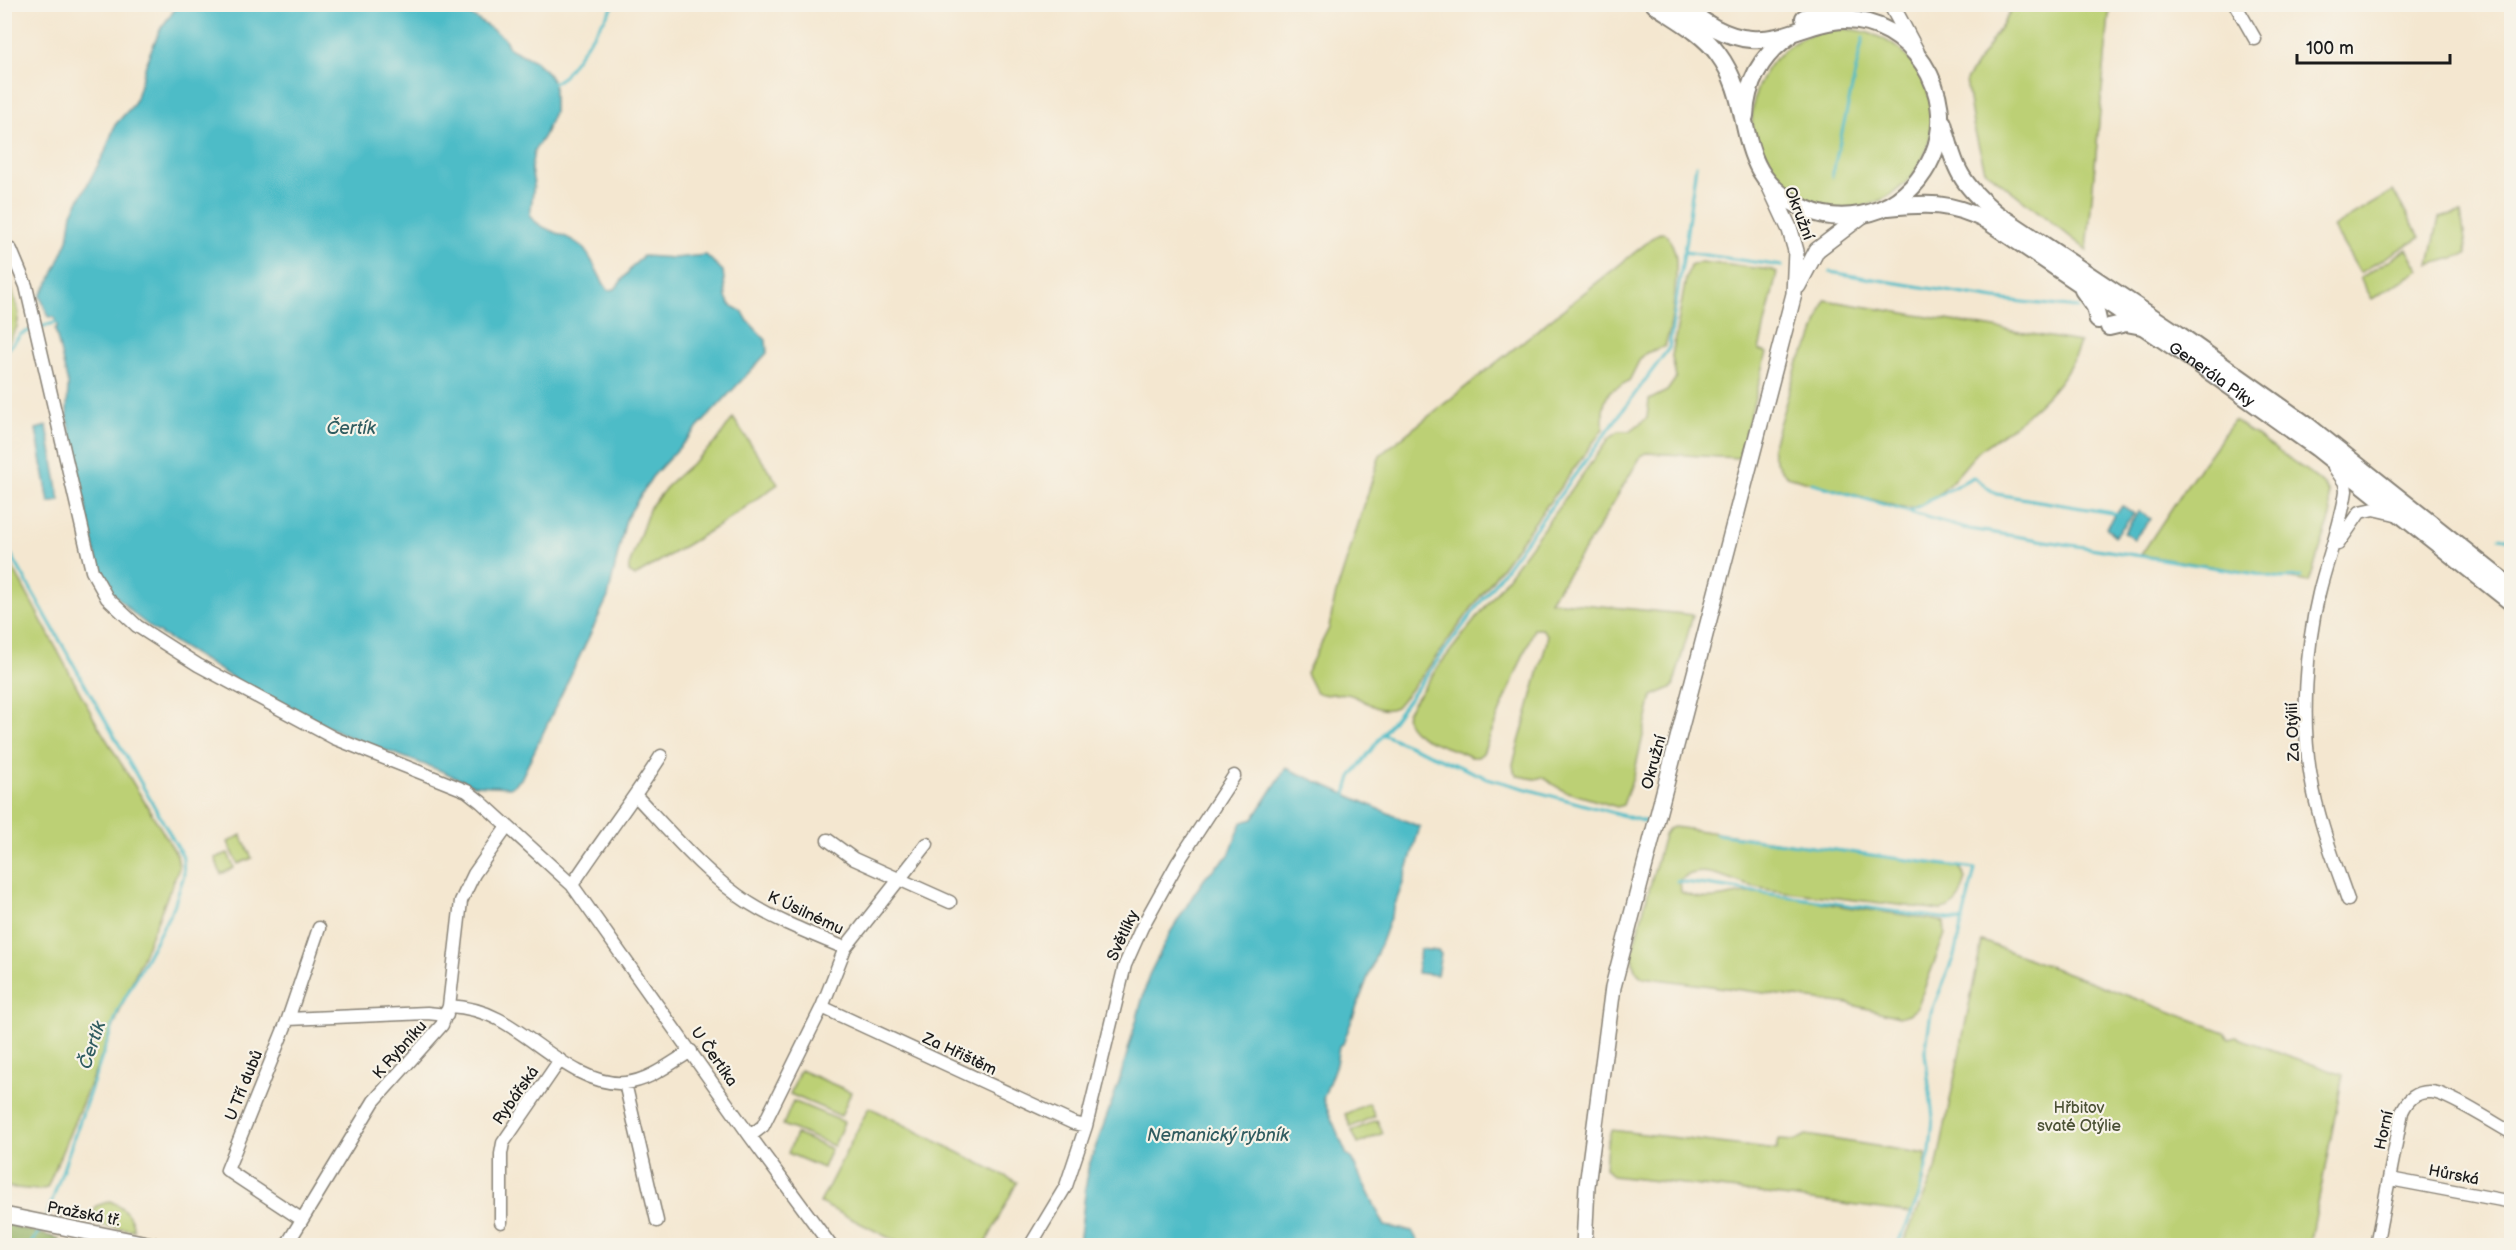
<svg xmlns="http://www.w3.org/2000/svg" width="2516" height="1250" font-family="'Balsamiq Sans',sans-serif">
<rect width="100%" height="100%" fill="#f7f3e8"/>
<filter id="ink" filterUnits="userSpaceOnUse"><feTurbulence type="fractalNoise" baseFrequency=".0167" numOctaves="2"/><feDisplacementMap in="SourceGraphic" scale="12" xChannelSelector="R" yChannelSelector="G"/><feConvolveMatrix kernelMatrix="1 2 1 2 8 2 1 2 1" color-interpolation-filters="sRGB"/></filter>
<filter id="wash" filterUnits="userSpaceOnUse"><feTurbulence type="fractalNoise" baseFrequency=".008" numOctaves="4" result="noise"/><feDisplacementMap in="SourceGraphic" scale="24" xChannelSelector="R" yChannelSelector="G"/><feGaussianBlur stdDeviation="1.35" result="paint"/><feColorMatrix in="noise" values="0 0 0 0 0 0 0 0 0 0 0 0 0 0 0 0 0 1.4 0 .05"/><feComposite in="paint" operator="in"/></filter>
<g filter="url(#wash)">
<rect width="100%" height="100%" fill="#f4e7d0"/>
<path fill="#bcd074" stroke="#6c7648" stroke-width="1.5" d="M2015,5H2110L2087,250L1985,170L1973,124L1966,80Z
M1752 119a90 90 0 1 1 180 0a90 90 0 1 1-180 0Z
M2393,191L2420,237L2360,273L2333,227Z
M2461,213L2467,254L2429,265L2439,218Z
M1663,232C1671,238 1676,252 1676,262C1677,279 1672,333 1664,347L1646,353L1640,359L1629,381L1610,391L1605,401L1603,411V429L1422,676L1396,707C1377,716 1364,697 1347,694C1335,691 1327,699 1315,691L1306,673L1329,628L1335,597L1380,455L1658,234Z
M2407,249L2420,270L2372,299L2360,278Z
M1701,262L1772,270L1777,273L1759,350L1767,353L1739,458L1646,453L1641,456L1594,535L1550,601L1693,615L1673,687L1652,696L1634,775L1623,805L1617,807L1564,791L1552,784L1543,777L1535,779L1518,776L1514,772L1513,764L1547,641V635L1542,629H1534L1483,753L1478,757H1471C1453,747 1400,738 1407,712L1437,668L1496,593L1610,437L1619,431H1630L1647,418L1649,400L1667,391L1676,378L1672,356L1686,278L1690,266Z
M5,268L19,313L17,327L5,348Z
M1825,300L2080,342C2069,379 2038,408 2008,430C1998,438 1987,443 1978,452C1959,471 1935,511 1903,508L1787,476C1779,468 1773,460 1772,448L1798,362L1811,342Z
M733,418L778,484L723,523L635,576L629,572V566L650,507L672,481L717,441Z
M2234,420L2311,474L2324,485L2329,493L2331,516L2309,582L2141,555L2185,488Z
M5,553L97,724L177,855L179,868L47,1188L38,1190L5,1187Z
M1674,827L1959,867L1966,878C1962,893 1958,908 1941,910L1770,890C1762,888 1754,887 1747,885C1725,878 1700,863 1680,880L1681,892C1714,907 1728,891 1758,893C1784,895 1809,900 1835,905C1871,911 1908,914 1944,922L1945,934L1917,1008L1909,1014L1899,1017L1849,1004L1642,977C1632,970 1632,959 1633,948L1664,835L1669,829Z
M241,835L252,858L238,864L228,842Z
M228,853L234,868L221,874L215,858Z
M1982,941L2225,1032L2229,1039L2236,1037L2343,1075L2310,1245H1902L1936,1170Z
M800,1070L851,1092L841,1116L790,1094Z
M793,1101L844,1122L834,1146L783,1125Z
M1369,1103L1375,1116L1351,1127L1345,1114Z
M869,1107L1017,1182L985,1245H903L820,1203Z
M1377,1120L1383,1133L1358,1144L1352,1131Z
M1611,1130L1777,1150L1779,1140L1795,1141L1806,1135L1926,1154L1924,1182L1911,1213L1737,1190L1612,1176L1605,1168L1607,1143Z
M796,1134L831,1149L823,1168L788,1153Z
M110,1201C123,1207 132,1215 134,1230L99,1225L94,1212L96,1206Z"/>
<path fill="#95b266" stroke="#586741" stroke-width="1.5" d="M5,1224L60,1239L56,1245H5Z"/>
<path fill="#4ebcc7" stroke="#356c72" stroke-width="1.5" d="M178,5H425L457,9L472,16L499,34L505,39L509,48L535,61L546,71L554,84V112L544,136L534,151L531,169L534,184L530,216C542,232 565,232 581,246C593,257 598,277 608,290L615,289L633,266L643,256L674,258L706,255L723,271L726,297L730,305L743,312L748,321L766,340L767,353L652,477L626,519L608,597L521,779L512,787L473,785L439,770L349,737L249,688L154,630L136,616L108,588L99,571L67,415L68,384L55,329L58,326L54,317H49L40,296L51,279L68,240L72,213L105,152L115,125L134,104L149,55L161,28Z
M47,426L60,501L49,503L36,429Z
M2122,505L2134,514L2115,536L2106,528Z
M2139,511L2151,519L2134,539L2124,532Z
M1286,768L1420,827L1403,883L1343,1044L1339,1046L1336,1064L1323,1099L1347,1155L1351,1158L1385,1226L1412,1231L1420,1245H1079L1088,1168L1119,1082L1149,975L1171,931L1194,894L1207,875L1229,855L1242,822L1253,819Z
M1420,949L1438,951L1441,954L1437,975L1417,973Z"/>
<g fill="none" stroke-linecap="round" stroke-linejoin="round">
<path stroke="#4ebcc7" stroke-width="3" d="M551,85L564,76L615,4
M1832,177L1863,38
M1684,252L1696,165
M1830,272L1995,299L2078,308
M38,328L60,321
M4,354L21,334L32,330
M1812,483L1963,528L2281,578L2301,577
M1908,512L1973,477L1996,494L2118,514
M2500,537L2512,539
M4,542L183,857L184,875L174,906L118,1011L46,1218
M1382,734L1487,778L1650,823
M1346,794L1351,777L1669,348L1684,252L1782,266
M1716,834L1975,869L1954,956L1931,1013L1925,1053L1933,1118L1930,1152L1918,1199L1897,1246
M1677,881L1963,921
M29,1246L43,1227"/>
</g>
</g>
<g filter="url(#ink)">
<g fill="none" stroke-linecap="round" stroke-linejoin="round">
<g stroke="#888276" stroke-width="15">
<path id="minor" d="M2235,4L2255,39
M4,247L11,250L26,286L92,571L107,598L137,626L198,665L334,738L467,791L481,802L572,885L750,1136L831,1246
M2334,467L2345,483L2346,491C2341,526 2327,559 2319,593C2306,647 2301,723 2311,778C2318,820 2334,860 2348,900
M2338,544L2360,512L2374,509L2395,514
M636,796C671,833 706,875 749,903C779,922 812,934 845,948
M828,840L854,859L950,902
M572,885C601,841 633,800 661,756
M449,1006C466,1007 483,1011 498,1019C537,1039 578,1086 625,1083C649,1081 671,1063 691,1051
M822,1007L1073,1123L1086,1126
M288,1019L427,1013L447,1015
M625,1083L657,1221
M750,1136L763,1126L822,1007L845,948L927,844
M2390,1179L2512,1202
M301,1219L227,1170L288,1019L319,928
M501,1222V1154L503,1143L560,1060
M286,1246L374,1101L442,1025L449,1006L461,901L474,874L507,827
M1030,1246L1066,1186L1086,1126L1125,965L1142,927L1178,862L1234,776
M2376,1246L2402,1112C2407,1100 2417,1091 2431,1092C2447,1092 2495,1124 2512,1133"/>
</g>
<g stroke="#888276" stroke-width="18">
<path id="major" d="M1891,4L1916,51
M1833,21L1853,4
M1798,286L1817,250L1863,215
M4,1215L157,1246
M1584,1246L1587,1186L1613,987L1794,294L1796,251L1790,230L1769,185"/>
</g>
<g stroke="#888276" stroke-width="20">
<g id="highway">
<path d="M1654,4C1676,19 1703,33 1718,54C1759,109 1728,175 1806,209C1830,220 1857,218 1881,209C1905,199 1923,178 1933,155C1959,94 1911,18 1843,20C1811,21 1784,42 1751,39C1723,37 1701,20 1679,4"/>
<path d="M1804,18L1839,4"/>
<path d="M1745,116C1746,84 1761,56 1788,37"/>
<path d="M1943,123C1956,170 1958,181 1997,214L2178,334L2308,426L2512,588"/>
<path id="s1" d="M1888,207C1928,203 1949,202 1986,220L2199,364L2317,448L2512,603"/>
<path d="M2083,290L2095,307L2098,320"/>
<path d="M2109,327L2126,323L2142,326"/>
</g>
</g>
<use href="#minor" stroke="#fff" stroke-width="12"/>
<use href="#major" stroke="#fff" stroke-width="15"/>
<use href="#highway" stroke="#fff" stroke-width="16"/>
</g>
</g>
<g text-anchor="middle" stroke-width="4.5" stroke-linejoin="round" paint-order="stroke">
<g font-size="16" fill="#1c1c1c" stroke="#f7f3e8">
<text transform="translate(1800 213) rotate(69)" y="6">Okružní</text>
<text dy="6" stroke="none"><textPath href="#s1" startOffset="374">Generála Píky</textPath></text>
<text transform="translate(2292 732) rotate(-92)" y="6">Za Otýlií</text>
<text transform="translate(1653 762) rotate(-75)" y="6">Okružní</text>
<text transform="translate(806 912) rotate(25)" y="6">K Úsilnému</text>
<text transform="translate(1122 935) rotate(-65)" y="6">Světlíky</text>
<text transform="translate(399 1049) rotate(-48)" y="6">K Rybníku</text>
<text transform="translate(960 1053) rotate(25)" y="6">Za Hřištěm</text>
<text transform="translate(715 1056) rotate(55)" y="6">U Čertíka</text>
<text transform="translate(243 1085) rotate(-68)" y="6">U Tří dubů</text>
<text transform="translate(515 1095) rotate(-55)" y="6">Rybářská</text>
<text transform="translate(2383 1130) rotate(-78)" y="6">Horní</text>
<text transform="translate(2454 1174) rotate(11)" y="6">Hůrská</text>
<text transform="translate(84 1213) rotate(11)" y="6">Pražská tř.</text>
</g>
<g font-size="16" fill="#4c5236" stroke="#f7f3e8">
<text x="2079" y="1113">Hřbitov<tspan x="2079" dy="18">svaté Otýlie</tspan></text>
</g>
<g font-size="18" font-style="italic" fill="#305c60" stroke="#f7f3e8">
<text x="351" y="434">Čertík</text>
<text transform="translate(92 1045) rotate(-71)" y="6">Čertík</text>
<text x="1218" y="1141">Nemanický rybník</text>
</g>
</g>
<rect width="2516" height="1250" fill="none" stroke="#f7f3e8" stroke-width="24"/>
<path d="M2297 54v9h153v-9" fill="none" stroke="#1c1c1c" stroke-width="3"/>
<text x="2306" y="54" font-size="18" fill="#1c1c1c" stroke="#f7f3e8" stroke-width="4.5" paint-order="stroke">100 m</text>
</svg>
